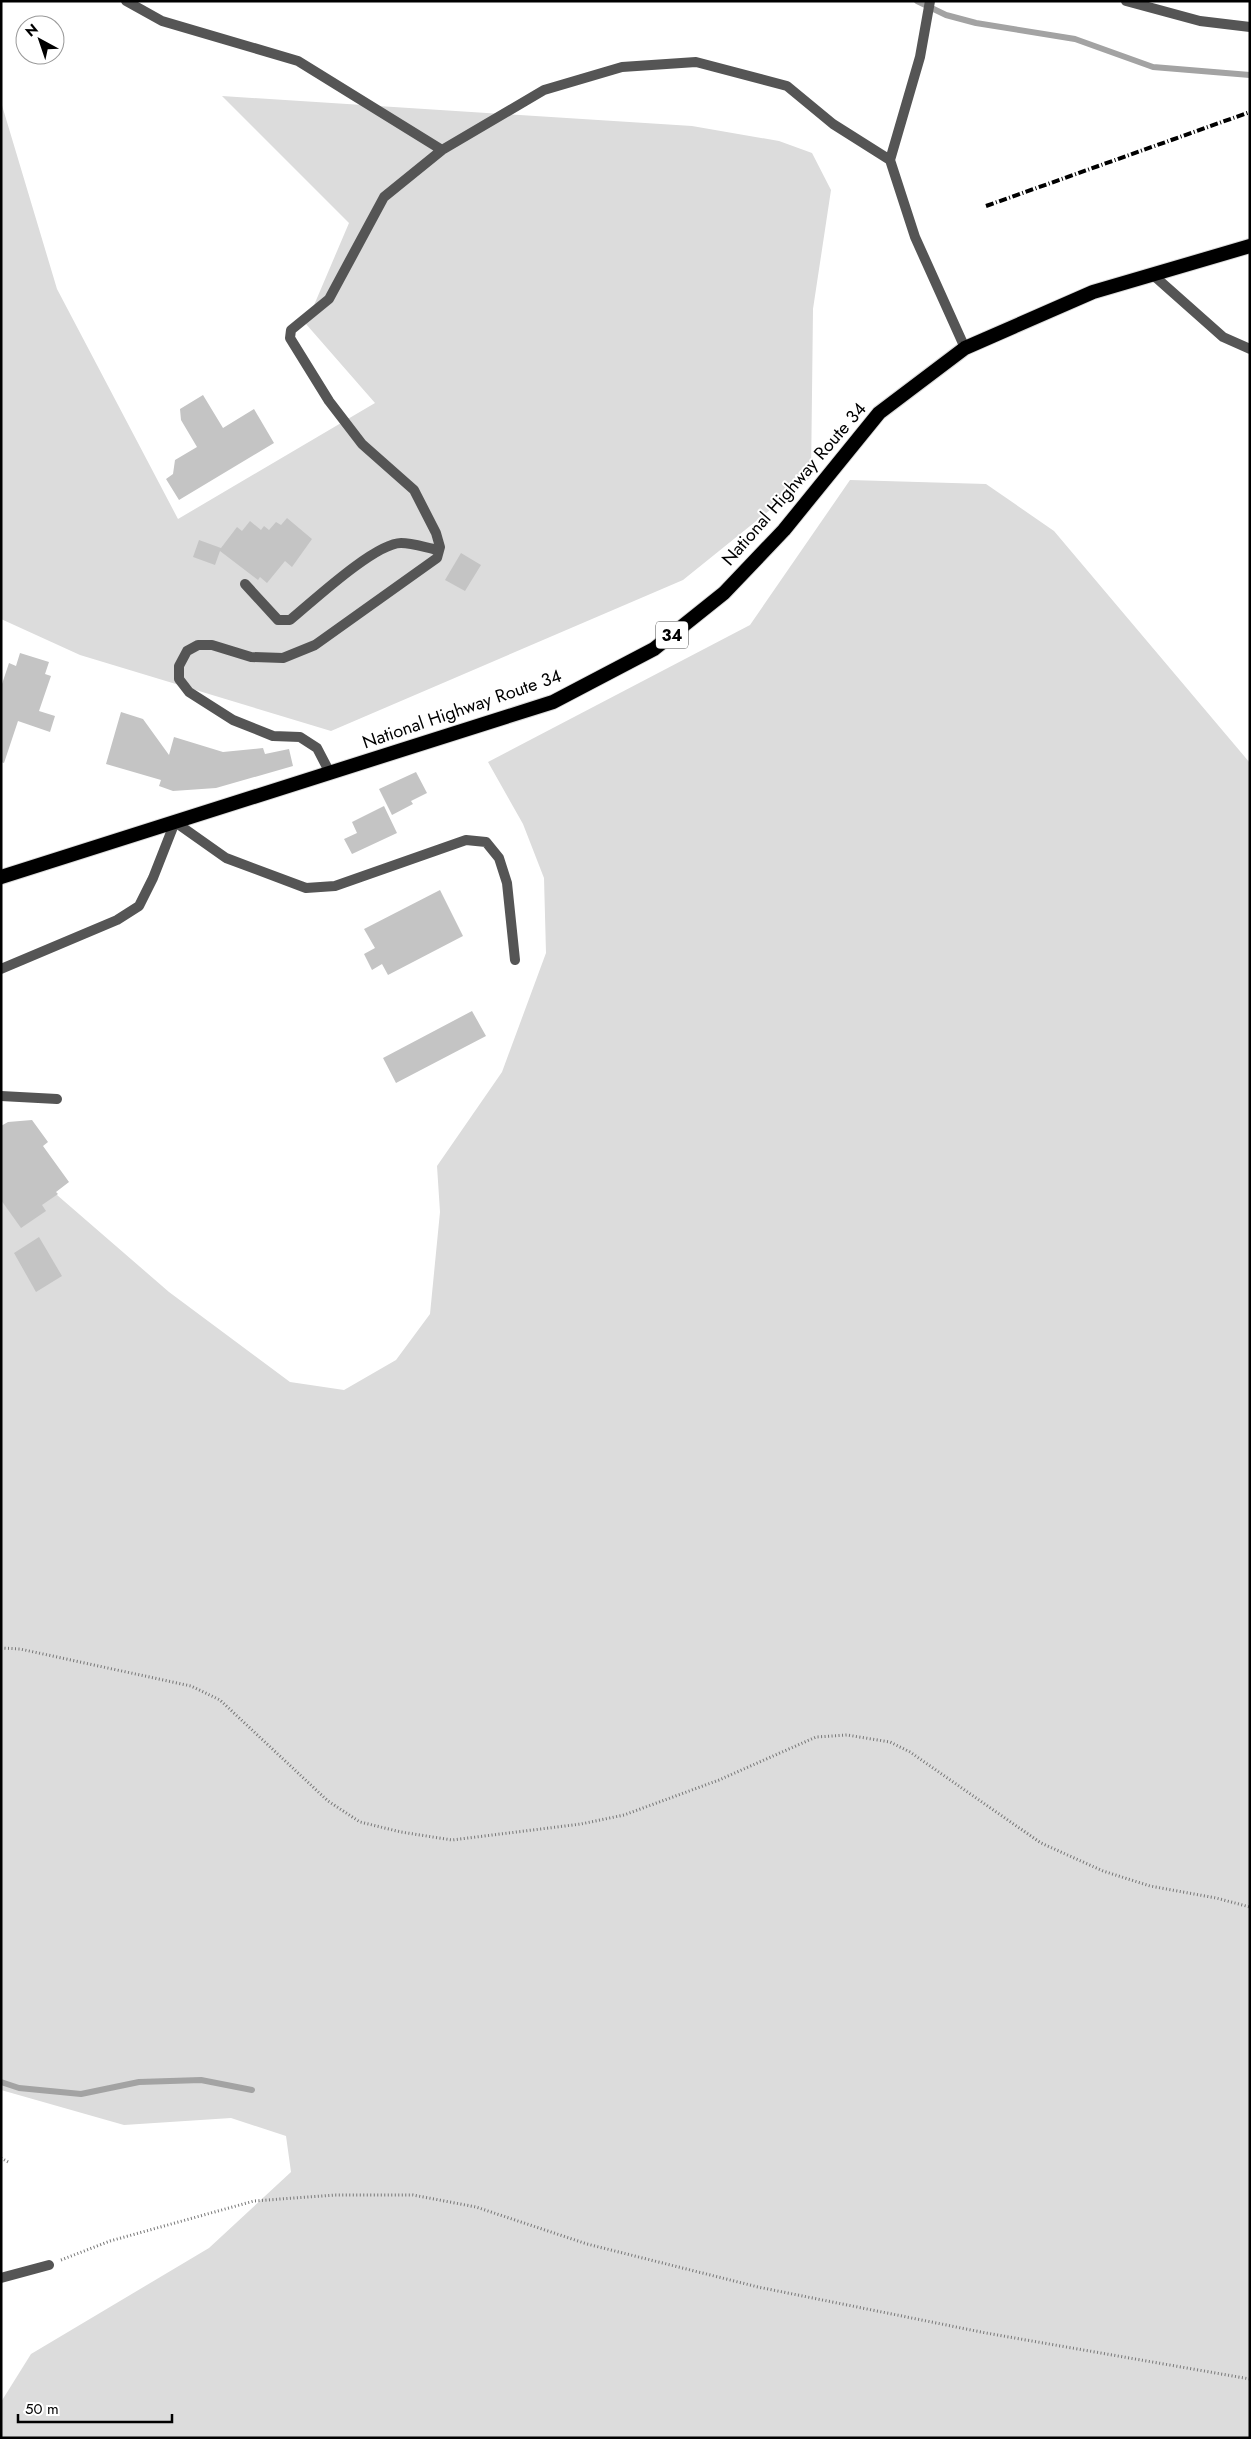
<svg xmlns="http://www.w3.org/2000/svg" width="1251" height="2439" font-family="Jost,sans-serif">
<rect width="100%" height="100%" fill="#fff"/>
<path fill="#dcdcdc" d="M222,96L692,126L779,141L812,153L831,190L813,309L811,477L683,580L331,731L80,655L1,619V102L57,289L178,519L375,403L306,324L349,223Z
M850,480L986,484L1054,531L1250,763V2438H1V2402L31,2354L209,2248L291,2172L286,2136L231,2118L124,2125L1,2090V1157L42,1182L169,1292L290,1382L344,1390L396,1360L430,1314L440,1212L437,1166L502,1072L546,953L544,878L523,824L488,762L750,625Z"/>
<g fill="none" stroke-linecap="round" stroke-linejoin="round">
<path stroke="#a3a3a3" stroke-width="6" d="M917,1L946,15L976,23L1075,39L1153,67L1250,75
M1,2082L19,2088L81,2094L139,2082L201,2080L252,2090"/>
</g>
<path fill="#c4c4c4" d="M203,395L223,428L254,409L274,443L179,500L166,479L173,474L175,460L197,447L181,420L180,409Z
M287,518L312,539L292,567L285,561L267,583L260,577L258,580L220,551L215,565L193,557L199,540L221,548L237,527L242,531L250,521L261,530L264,526L269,530L276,522L281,525Z
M461,553L481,565L465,591L445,580Z
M20,653L49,662L45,674L51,676L39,711L55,716L50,732L18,721L4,763L1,762V687L9,663L16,666Z
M121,712L143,719L169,755L174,737L223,752L263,748L265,754L289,749L293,766L216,788L173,791L159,786L161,780L106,764Z
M416,772L427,793L411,801L413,804L392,815L379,789Z
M384,806L397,833L352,854L344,839L357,833L352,822Z
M440,890L463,936L388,975L382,964L372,970L364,954L375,948L364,929Z
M472,1011L486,1036L396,1083L383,1058Z
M32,1120L48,1142L43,1146L69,1182L56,1192L58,1194L42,1205L46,1211L21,1228L1,1200V1126L8,1122Z
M39,1237L62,1276L36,1292L14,1253Z"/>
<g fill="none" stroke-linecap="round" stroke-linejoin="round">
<g stroke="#dbdbdb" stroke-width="16">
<path id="trunk" d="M1,877L553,702L654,649L724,593L784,530L879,413L965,348L1093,292L1250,246"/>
</g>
<path stroke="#777" stroke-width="3" stroke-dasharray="1 2.5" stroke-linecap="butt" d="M1,1648L20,1649L191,1686L220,1700L328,1801L360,1822L401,1832L452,1840L581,1824L624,1815L719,1780L816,1737L847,1735L890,1742L910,1752L1041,1843L1103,1871L1150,1886L1216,1898L1250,1907
M1,2158L10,2163
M61,2260L110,2241L254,2201L335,2195H413L476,2207L587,2244L758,2287L986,2333L1250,2379"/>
<path stroke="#555" stroke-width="10" d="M126,1L162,21L298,61L442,150L544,90L622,67L696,62L787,86L833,124L890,160
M930,1L920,57L890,160L915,237L965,348
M1126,1L1200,21L1250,27
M1152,274L1223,337L1250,349
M245,584L278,620H290C312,602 375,543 401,543C413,543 427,548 439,550
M330,773L317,748L300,737L273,736L233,720L189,692L179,679V666L187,651L198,645H212L251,657L283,658L315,645L437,558L440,547L436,533L414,490L362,444L329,401L290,338L291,330L329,299L384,197L442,150
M1,969L117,920L139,906L153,878L175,822L226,858L306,888L335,886L466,840L486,842L499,858L507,883L515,960
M1,1096L57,1099
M1,2278L49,2265"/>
<use href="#trunk" stroke="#000" stroke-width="14"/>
<path stroke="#000" stroke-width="4" stroke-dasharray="8 2.5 1 2.5" stroke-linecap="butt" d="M986,206L1250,112"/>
</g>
<g text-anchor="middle" stroke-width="4" stroke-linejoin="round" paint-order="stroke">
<rect fill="#fff" stroke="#4c4c4c" stroke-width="1" x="656" y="621.5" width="32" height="27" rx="4"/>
<g font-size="16" font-weight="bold" fill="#000">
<text x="672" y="641">34</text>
</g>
<g font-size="18" fill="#000" stroke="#fff">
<text transform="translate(794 484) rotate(-49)" y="6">National Highway Route 34</text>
<text transform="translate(462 709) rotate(-19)" y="6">National Highway Route 34</text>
</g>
</g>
<rect width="1251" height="2439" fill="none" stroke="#000000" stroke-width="5"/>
<g transform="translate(40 40) rotate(320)"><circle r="24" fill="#ffffff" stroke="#999999"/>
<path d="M0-4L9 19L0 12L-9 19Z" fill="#000000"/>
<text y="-8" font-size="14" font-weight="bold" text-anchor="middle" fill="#000000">N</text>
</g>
<path d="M18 2414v8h154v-8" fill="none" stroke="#000000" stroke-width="2.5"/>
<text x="25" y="2414" font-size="15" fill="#000000" stroke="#ffffff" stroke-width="4" paint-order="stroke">50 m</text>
</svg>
